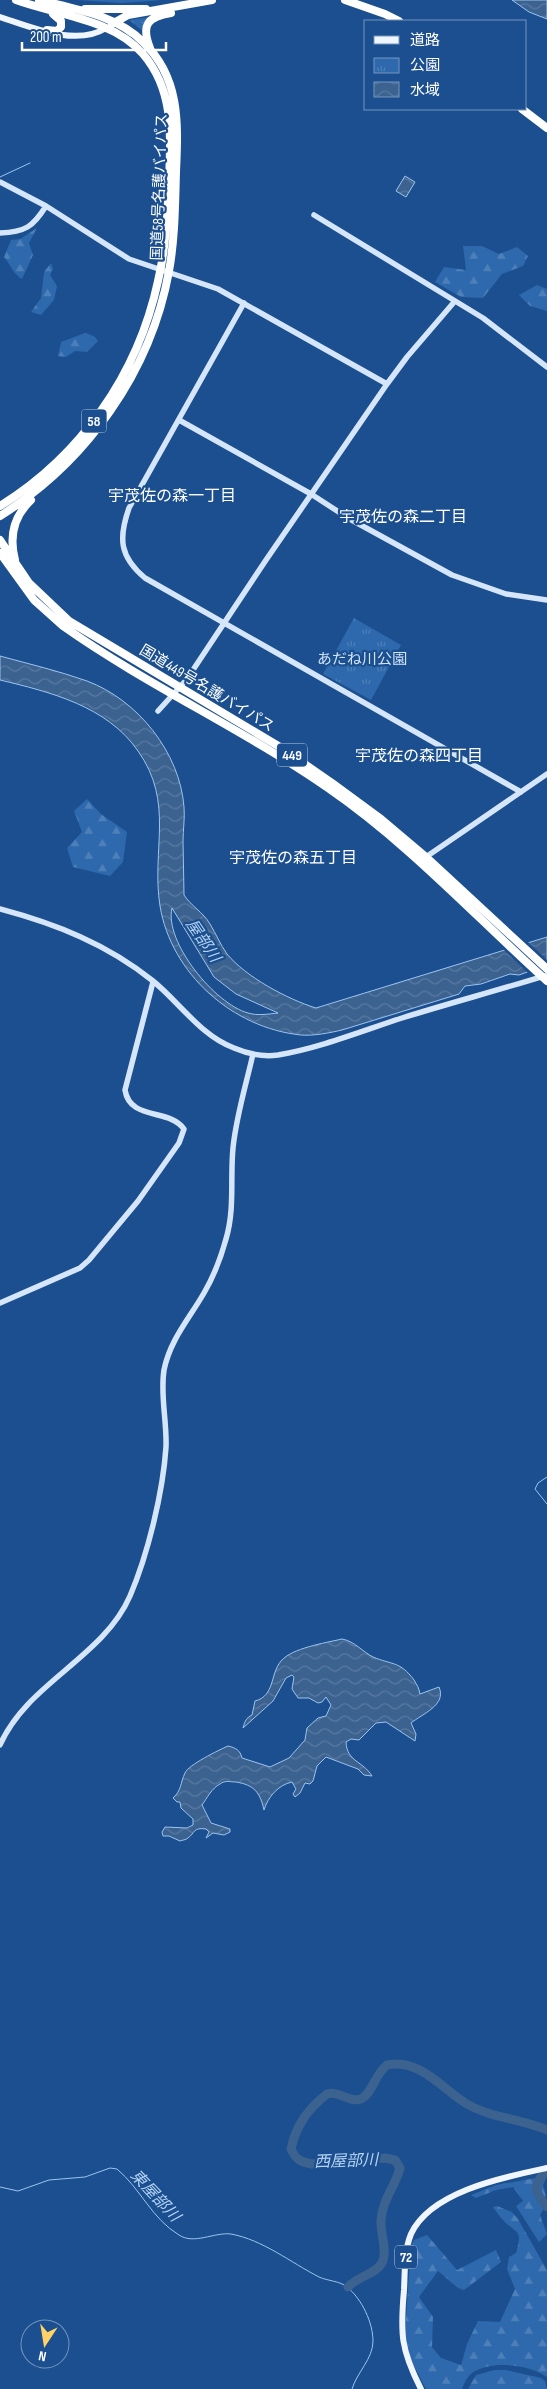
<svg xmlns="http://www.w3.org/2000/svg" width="547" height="2389" font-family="'Sofia Sans Condensed','Noto Sans JP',sans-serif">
<defs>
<pattern id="grass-dots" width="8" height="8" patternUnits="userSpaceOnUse" patternTransform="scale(1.25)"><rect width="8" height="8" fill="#2e69ad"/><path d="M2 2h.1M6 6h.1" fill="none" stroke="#4d80b9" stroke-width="1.8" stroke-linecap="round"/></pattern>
<pattern id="forest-firs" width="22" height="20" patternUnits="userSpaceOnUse" patternTransform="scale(1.25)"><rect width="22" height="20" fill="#2e69ad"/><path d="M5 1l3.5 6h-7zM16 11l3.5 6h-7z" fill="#4d80b9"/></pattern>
<pattern id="park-tufts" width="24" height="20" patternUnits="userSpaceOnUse" patternTransform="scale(1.25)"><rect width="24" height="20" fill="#2e69ad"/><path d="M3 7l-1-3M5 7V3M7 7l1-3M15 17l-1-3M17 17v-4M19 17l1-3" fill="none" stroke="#4d80b9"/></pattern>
<pattern id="water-waves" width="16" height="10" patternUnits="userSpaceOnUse" patternTransform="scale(1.25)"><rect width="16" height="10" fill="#3c6290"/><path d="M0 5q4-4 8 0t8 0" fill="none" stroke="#597aa1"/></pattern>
</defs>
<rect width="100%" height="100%" fill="#1b4f8f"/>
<path fill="url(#grass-dots)" d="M150,17L143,31L129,20Z"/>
<path fill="url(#forest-firs)" d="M37,228L29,243L33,255L22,279C14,275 10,264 4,257L11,240L20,239Z
M463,246H482L499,254L517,247L528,256L523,266L502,274L483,298L461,297L435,282L444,267L466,270Z
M51,263L53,269L50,275L57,286L54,300L41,315L31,312L41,298L44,272Z
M537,285L547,289V311L530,306L519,295Z
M85,333L94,336L98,341L87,352L75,351L66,357L58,356L61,342Z
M87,799L101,814L127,832L123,862L110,876L73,867L67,848L82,832L74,811Z
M547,2176L543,2185C547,2196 547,2205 540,2215L547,2234L539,2242L516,2206L523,2201L513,2187L496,2190L476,2198L471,2195L496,2185Z
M497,2206L512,2212L518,2219L547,2270V2377C529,2364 491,2360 472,2373C467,2377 464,2383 462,2389H426L410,2358L405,2332L411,2246L414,2240L427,2235L457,2270L496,2250L501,2262L464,2290L458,2288L438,2271L419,2297L433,2317L432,2347L441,2358L461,2365L467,2344L478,2321L500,2322L515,2289L507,2269L509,2257L516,2253C523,2228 517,2235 503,2220C499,2216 496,2211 493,2207Z
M495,2370H506L541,2378L545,2381L547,2389H468L476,2375Z"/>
<path fill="url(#park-tufts)" d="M77,0H163L122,3Z
M354,618L401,645L371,700L323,674Z"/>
<path fill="url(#water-waves)" stroke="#9cc4f0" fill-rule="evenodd" d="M512,0H547V19L529,12Z
M405,176L415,182L406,197L396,191Z
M0,656C29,664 59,671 87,681C138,700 180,753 184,807C185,818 183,830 183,841C183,859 184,877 184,895C191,906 203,912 210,924C216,934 220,944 227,954C246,977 287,999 316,1008L547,937V965L519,975L510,974L481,984L465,986L459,994L342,1030C329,1033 314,1036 301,1035C232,1028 171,973 160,906C151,850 175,803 138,751C107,706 50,692 0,680ZM172,908L214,977L236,994L278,1013C268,1014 258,1016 248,1013C215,1004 164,942 172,908Z
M342,1639C354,1641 363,1652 373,1657C392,1665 400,1661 414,1680C417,1685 419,1688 420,1694L439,1687C447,1705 422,1714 411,1723L416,1734L415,1741L386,1722L376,1723L359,1740L351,1739L346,1742C347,1762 363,1761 372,1776L364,1775L358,1769L326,1757L317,1766L313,1781L310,1784L305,1783L300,1793L295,1797L293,1794L296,1789L292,1782C278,1785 268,1797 264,1810C260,1792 254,1785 236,1782C230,1782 225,1780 220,1784C212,1788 207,1798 202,1805L211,1823L230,1829V1832L224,1835L213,1833L206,1838L209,1832L206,1829C193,1827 195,1833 188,1838C186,1840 182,1840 180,1841L169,1836H163L162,1832L165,1827L187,1828L193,1825V1819L181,1808L180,1802H177L173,1798C182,1790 180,1783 185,1773C188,1765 219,1750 228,1746C236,1748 240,1750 242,1758L270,1767L289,1758L305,1740L307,1728L318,1718L326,1716L331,1705L326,1697L322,1702L318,1703L309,1698H298L292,1689L294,1677L292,1675L286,1678L273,1701L243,1728C245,1721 246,1718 252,1715L255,1701C275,1696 270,1674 281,1661C292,1648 325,1643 342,1639Z"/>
<path fill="#1b4f8f" d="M527,941L547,960V967L529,974L503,949Z"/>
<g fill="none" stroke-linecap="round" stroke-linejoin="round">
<path stroke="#9cc4f0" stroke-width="1" d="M0,177L30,163
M547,1477L538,1483L535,1489L547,1504
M0,2187L18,2191L49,2180L85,2177L110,2168L117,2169C140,2188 152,2219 179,2235C194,2245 214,2232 231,2234C263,2240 290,2262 319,2277C328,2281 340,2281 347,2287C362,2299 373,2323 373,2341C373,2359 357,2372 352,2389"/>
<path stroke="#3c6290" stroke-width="9" d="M547,2169C533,2185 533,2190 547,2207
M348,2287C358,2276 376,2274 382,2263C388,2251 380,2233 381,2220C383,2198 395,2187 400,2168L395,2160L385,2158L312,2164C301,2162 296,2160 291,2149C296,2125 308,2109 327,2094C338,2090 349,2103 361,2099C372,2094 375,2074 387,2065C420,2058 442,2089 467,2104C491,2118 522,2119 547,2130"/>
<path stroke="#d6e6fa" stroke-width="5.5" d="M0,182L46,206L129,259L218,289L387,384
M314,215L483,318L547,367
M0,233C25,232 33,227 46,206
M244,303L129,508C118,539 120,557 145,578L521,792
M179,420L311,494L348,518L452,575L506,594L547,600
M158,711L187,679L266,560L387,384L407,357L455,301
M423,859L547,774
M0,909C56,924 107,944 153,981C179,1002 201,1036 234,1048C248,1054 263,1057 278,1055C320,1048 362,1031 402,1018C450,1003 499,990 547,975
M0,1303L80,1268L89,1260L138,1201L179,1143L184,1129C169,1108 130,1121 125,1090L153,982
M0,1745C27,1683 103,1658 130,1596C148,1554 163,1492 166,1447C167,1421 160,1395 164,1370C170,1340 189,1319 204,1293C214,1276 221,1257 226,1239C235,1209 230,1179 233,1148C236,1117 246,1085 253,1054"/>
<path stroke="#f0f6ff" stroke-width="6" d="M0,17C31,27 76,47 106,28
M421,2389C401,2350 400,2334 404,2290C405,2272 404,2251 411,2234C431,2191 505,2177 547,2168"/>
<path stroke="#fff" stroke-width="8" d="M345,0L385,14L399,21
M85,9H146
M112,24L128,15L212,0
M47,30L57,31L61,27V21L53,14
M150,48C141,25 147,17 171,13
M522,109L547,128
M0,506C81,456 138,374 158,281C166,248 167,213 169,179C171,135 174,90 143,54C113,19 57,15 16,0
M0,516C87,462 151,371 169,271C175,238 175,205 176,172C178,125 181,78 143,42C116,15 75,9 39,0
M0,540L29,583L69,621L280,747L332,783L381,819L426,857L547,969
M0,553L34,600L63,626C148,686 243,729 328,788C408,843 475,916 547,981
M15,560C9,537 13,517 31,500"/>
</g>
<g text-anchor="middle" stroke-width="4.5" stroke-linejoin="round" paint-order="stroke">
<g fill="#1b4f8f" stroke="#bbcadd" stroke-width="1">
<rect x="81.5" y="409.5" width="25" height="23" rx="4"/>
<rect x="277" y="743.5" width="30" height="23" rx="4"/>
<rect x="395" y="2245.5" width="22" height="23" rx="4"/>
</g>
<g font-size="14" font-weight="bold" fill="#fff">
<text x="94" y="426">58</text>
<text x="292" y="760">449</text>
<text x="406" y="2262">72</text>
</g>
<g font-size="15" fill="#fff" stroke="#1b4f8f">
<text transform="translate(159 187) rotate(-88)" y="5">国道58号名護バイパス</text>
<text transform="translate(207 688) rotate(31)" y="5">国道449号名護バイパス</text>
</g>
<g font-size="15" fill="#cfe3fa" stroke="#1b4f8f">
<text x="362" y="664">あだね川公園</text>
</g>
<g font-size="16" fill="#fff" stroke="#1b4f8f">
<text x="172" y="501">宇茂佐の森一丁目</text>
<text x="403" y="522">宇茂佐の森二丁目</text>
<text x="419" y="761">宇茂佐の森四丁目</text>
<text x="293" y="863">宇茂佐の森五丁目</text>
</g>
<g font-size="16" font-style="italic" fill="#b5d3f5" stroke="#1b4f8f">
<text transform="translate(204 940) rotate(56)" y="6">屋部川</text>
<text transform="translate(346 2160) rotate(-2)" y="6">西屋部川</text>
<text transform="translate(156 2195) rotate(47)" y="6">東屋部川</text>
</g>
</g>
<rect x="364" y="20" width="162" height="90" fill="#1b4f8f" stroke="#7695bc"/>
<rect x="374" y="36" width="25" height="8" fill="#f0f6ff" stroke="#7695bc"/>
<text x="410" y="45" font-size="15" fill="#ffffff">道路</text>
<rect x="374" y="58" width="25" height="15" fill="url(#park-tufts)" stroke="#7695bc"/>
<text x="410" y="70" font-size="15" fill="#ffffff">公園</text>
<rect x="374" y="82" width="25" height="15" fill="url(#water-waves)" stroke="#7695bc"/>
<text x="410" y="95" font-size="15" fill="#ffffff">水域</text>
<g transform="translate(45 2344) rotate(192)"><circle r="24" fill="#1b4f8f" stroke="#7695bc"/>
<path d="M0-4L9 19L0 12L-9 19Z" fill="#ffd166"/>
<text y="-8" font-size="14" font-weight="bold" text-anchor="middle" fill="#ffffff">N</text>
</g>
<path d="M22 42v8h144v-8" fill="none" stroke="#ffffff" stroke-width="2.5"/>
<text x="30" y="42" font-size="15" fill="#ffffff" stroke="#1b4f8f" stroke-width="4" paint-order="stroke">200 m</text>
</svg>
